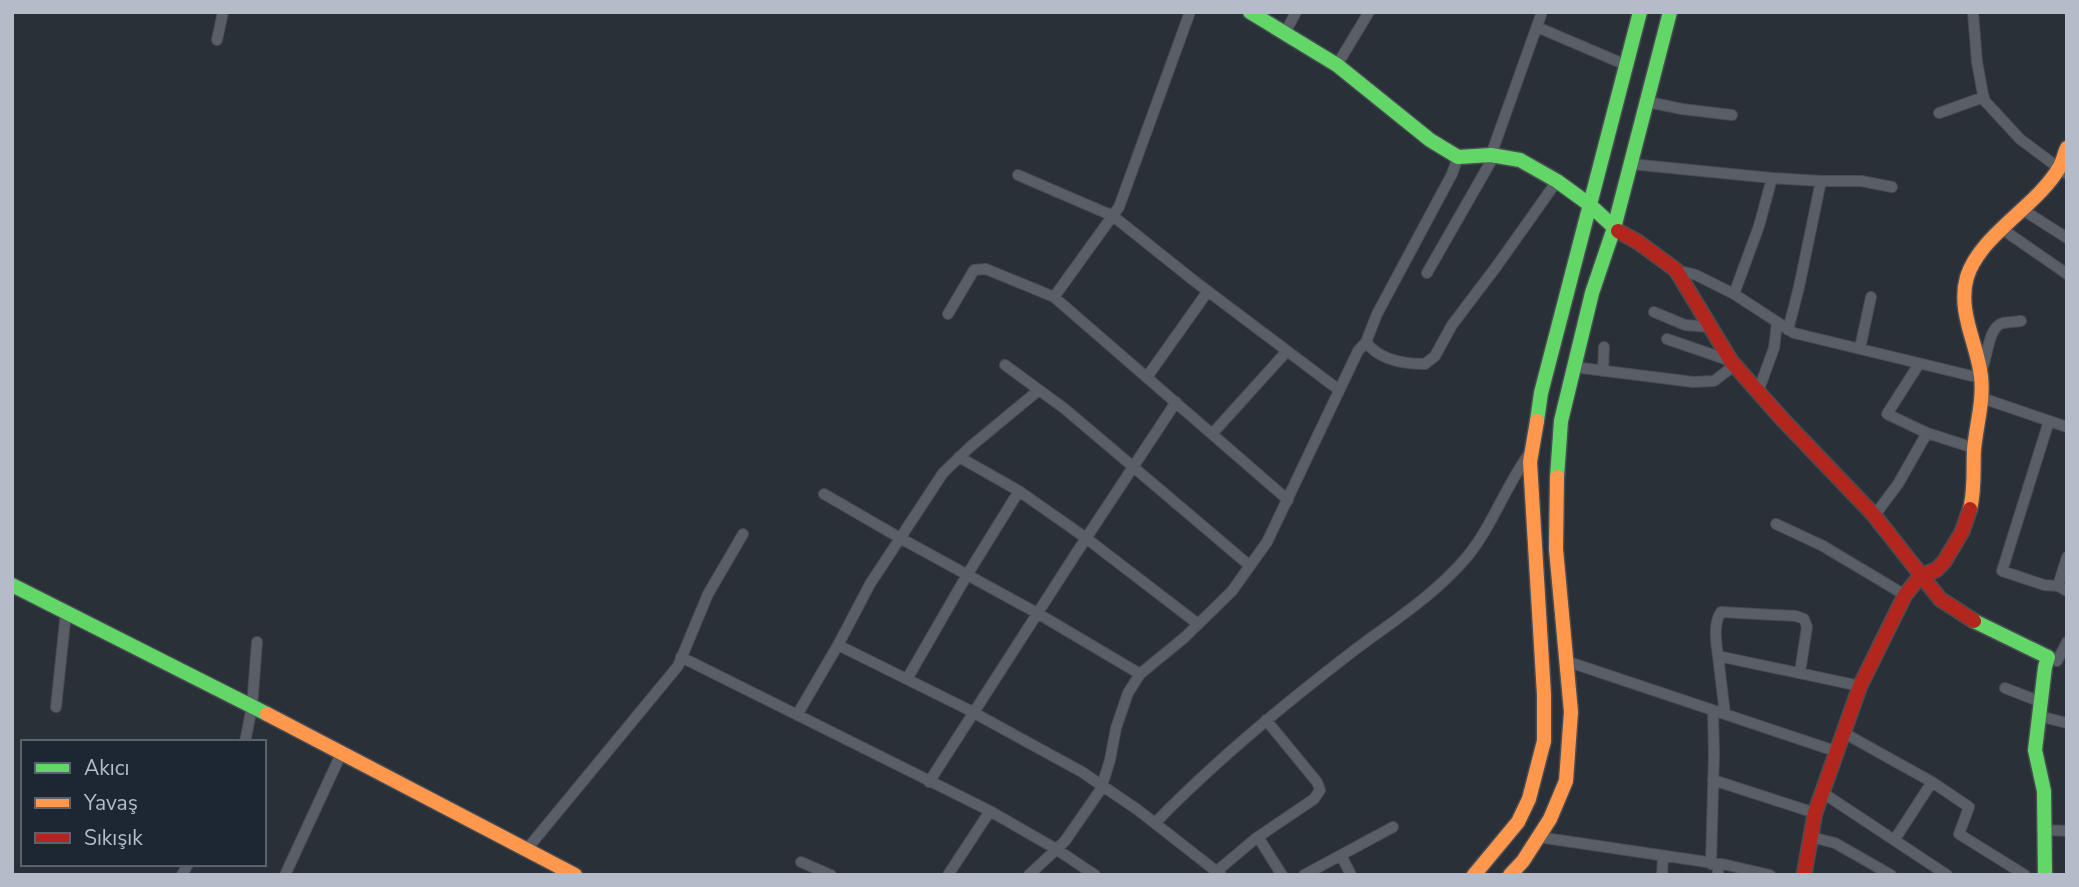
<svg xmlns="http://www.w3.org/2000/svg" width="2079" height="887" font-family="'Nunito Sans',sans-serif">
<rect width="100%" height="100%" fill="#2a3038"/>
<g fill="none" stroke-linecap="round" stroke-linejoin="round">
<g stroke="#484c53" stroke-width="12">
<path id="street" d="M1973,12L1977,62L1984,100L2020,139L2067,174
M1537,27L1626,65
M1285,33L1296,12
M217,40L223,12
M1337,65L1369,12
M1648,102L1682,109L1732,115
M1939,113L1984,97
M1491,155L1542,12
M1458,157L1452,174L1377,314L1366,342C1379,360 1405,364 1425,364L1435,356L1452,325L1496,267L1557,181
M1631,164L1772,178L1821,181H1861L1892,187
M1018,175L1113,216L1193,280L1339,390
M2023,210L2067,238
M2002,229L2067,274
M1676,270L1696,275L1734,294L1794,333L1972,376L1980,374C1988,360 1987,327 2003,323C2009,322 2015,322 2021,321
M1427,273L1494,156
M1734,294L1759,226L1772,178
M1054,297L1119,207L1190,12
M1654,312L1685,325L1710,327
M948,314L974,270L986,269L1054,297L1288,500
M1788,330L1799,287L1821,181
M1667,339L1731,361
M1860,348L1871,297
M1919,364L1887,414L1927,433L1974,448
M1005,365L1065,409L1250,566
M1574,367L1693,382L1714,381L1735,365
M1603,371L1604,347
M1147,377L1208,291
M1758,392L1774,348L1777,323
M1982,398L2067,427
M2049,421L2002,571L2044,585L2058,586L2067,591
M1212,434L1287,351
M959,457L1019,491L1086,538L1198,624
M824,494L900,538L1037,613L1140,674
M1874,516L1898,484L1927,433
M1776,524L1823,546L1905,595
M2058,586L2067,557
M838,645L967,709L1082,772L1138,810L1221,875
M1718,656L1725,714
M681,657L990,811L1056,849L1095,875
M1566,661L1838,752
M2057,661L2067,642
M1800,672L1807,627L1804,619L1796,616L1721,612C1713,624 1716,642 1718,656L1860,686
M907,679L967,575L1019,491
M2005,688L2041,702
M56,707L66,612
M797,715L838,645L870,584L943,473L970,447L1039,390
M2039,716L2067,723
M1844,733L1932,782L1969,807L1959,834L2025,875
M245,742L252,707L257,642
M1713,780L1815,813
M929,782L1075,555L1176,402
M1823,793L1947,875
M1155,823C1213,763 1277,710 1343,659C1385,626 1431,599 1466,558C1492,527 1505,487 1529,454
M2046,830L2067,831
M1258,837L1282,875
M1538,837L1727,865L1770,875
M1811,837L1835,843L1891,875
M1895,839L1932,782
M527,849L678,666L708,594L743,534
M1341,855L1351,875
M801,862L831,875
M1711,864L1714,754L1713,710
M1217,871L1255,839L1314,799L1320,790L1317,782L1266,720
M182,875L188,864
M285,875L342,752
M948,875L990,811
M1029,875L1065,841L1101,789L1110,760L1116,728L1128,693L1140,674L1185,637L1232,591L1267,542L1358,351L1366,342
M1304,875L1393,827
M1662,875L1663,856
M1718,875V864"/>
</g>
<g stroke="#484c53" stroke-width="17">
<path id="fast" d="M1250,12L1337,65L1430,140L1458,157L1491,155L1520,160L1557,181L1590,205L1618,231
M1537,421L1541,393L1640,12
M1557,477L1561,421L1592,293L1614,228L1670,12
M12,585L267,714
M1974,621L2048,657L2045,667L2035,750L2044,791L2045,875"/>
</g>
<g stroke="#484c53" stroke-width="17">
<path id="slow" d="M1970,509C1975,490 1973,470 1974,450C1976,426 1984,401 1981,376C1977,343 1957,311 1967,277C1980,235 2037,206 2059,168C2063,162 2064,154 2067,148
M267,714L575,875
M1474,875L1518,822L1529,799L1544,741V695L1530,462L1537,421
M1510,875L1523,861L1550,819L1566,781L1571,712L1556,549L1557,477"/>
</g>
<g stroke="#484c53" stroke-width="17">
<path id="jam" d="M1618,231L1638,242L1676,270L1731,361L1784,421L1873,514L1940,599L1974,621
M1804,875L1815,813L1860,686L1905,595L1921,575L1936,570L1944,562L1962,532L1970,509"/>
</g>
<use href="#street" stroke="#5a5e66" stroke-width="10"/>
<use href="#fast" stroke="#63d668" stroke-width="14"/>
<use href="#slow" stroke="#ff974d" stroke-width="14"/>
<use href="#jam" stroke="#b3261e" stroke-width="14"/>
</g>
<rect width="2079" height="887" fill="none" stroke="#b4bcc9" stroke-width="28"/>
<rect x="21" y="740" width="245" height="126" fill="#1d2633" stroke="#59626f" stroke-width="2"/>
<rect x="35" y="763" width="35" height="10" fill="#63d668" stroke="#59626f" stroke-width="2"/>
<text x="84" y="775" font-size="21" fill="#b4bcc9">Akıcı</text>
<rect x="35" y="798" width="35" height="10" fill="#ff974d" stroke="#59626f" stroke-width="2"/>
<text x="84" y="810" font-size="21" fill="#b4bcc9">Yavaş</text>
<rect x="35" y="833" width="35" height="10" fill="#b3261e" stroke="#59626f" stroke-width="2"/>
<text x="84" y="845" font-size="21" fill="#b4bcc9">Sıkışık</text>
</svg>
